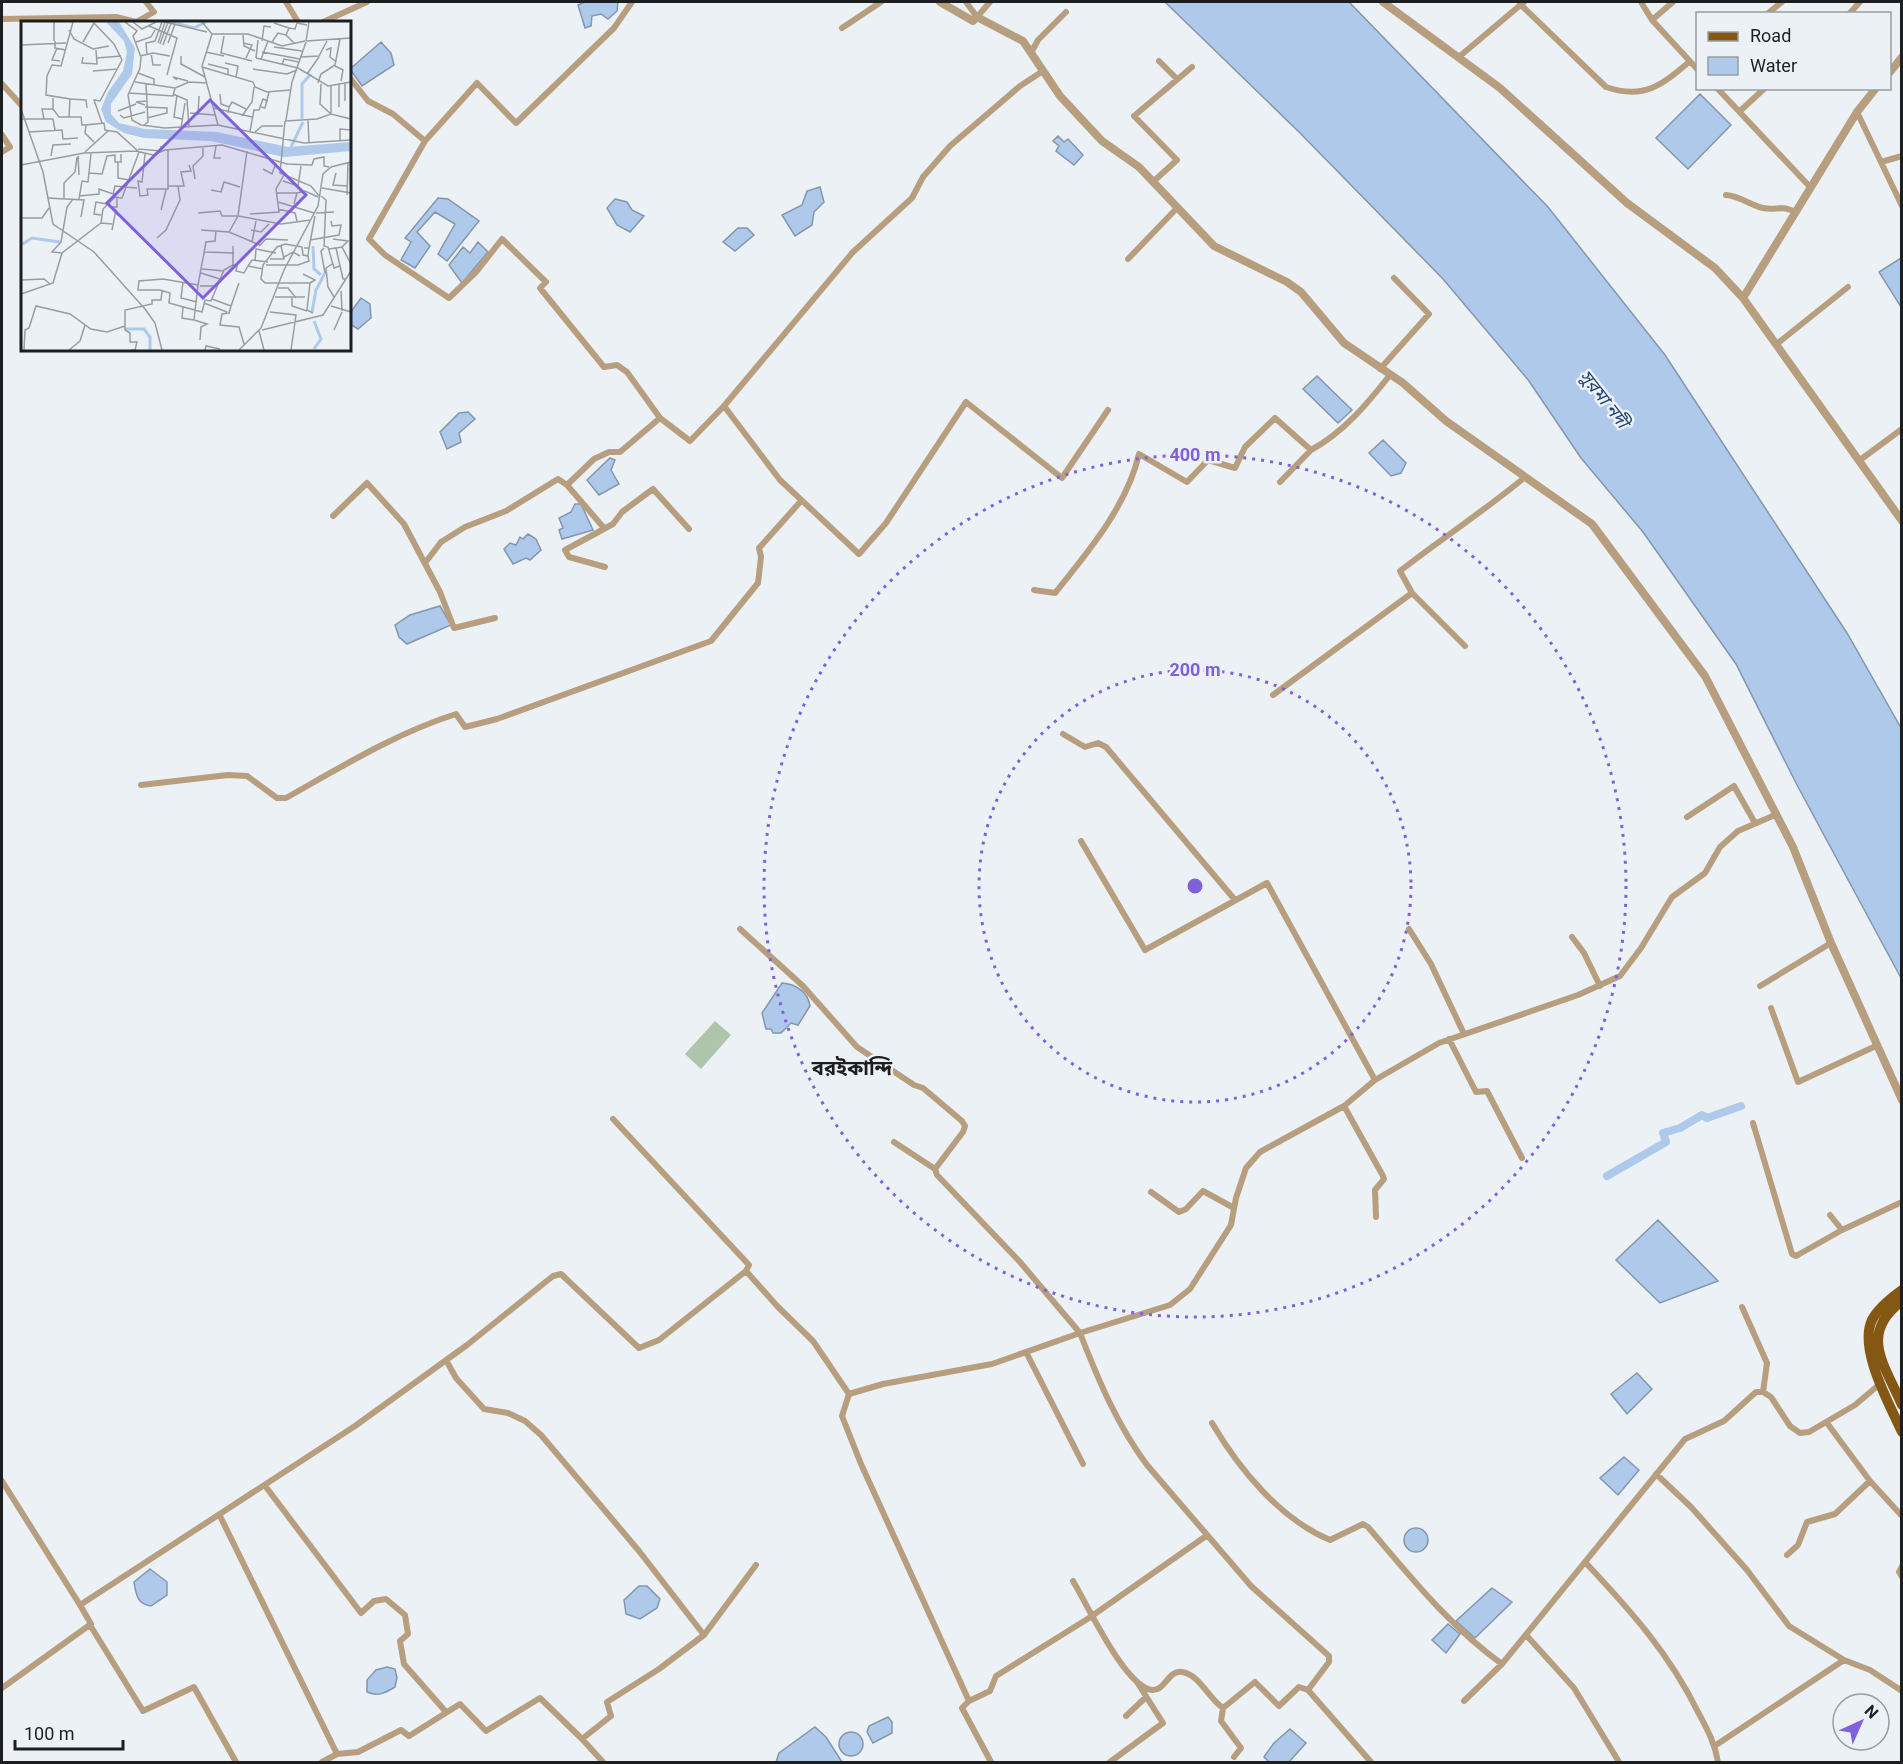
<svg xmlns="http://www.w3.org/2000/svg" width="1903" height="1764" font-family="Roboto,'Noto Sans Bengali',sans-serif">
<rect width="100%" height="100%" fill="#ecf1f6"/>
<path fill="#aec5ab" d="M715,1021L731,1035L701,1069L685,1054Z"/>
<path fill="#afc9eb" stroke="#8396ae" stroke-width="1.5" d="M585,2H618L617,11L608,19L601,14L592,16L591,26L585,28L578,5Z
M1165,2H1349L1548,207L1665,355L1847,633L1901,728V978L1797,785L1736,664L1643,532L1581,458L1529,381L1443,279L1300,133Z
M381,42L391,53L394,65L362,86L350,69Z
M1700,94L1731,125L1688,169L1656,138Z
M1058,136L1064,142L1068,139L1083,155L1074,165L1056,151L1059,146L1053,141Z
M820,187L824,202L814,212L812,225L795,236L782,215L802,205L807,191Z
M438,198L448,199L479,221L447,261L438,254L455,224L435,212L417,232L430,246L415,268L401,260L411,242L405,238Z
M615,199L627,202L632,210L644,216L630,232L617,225L607,208Z
M738,228H747L754,235L735,251L723,242Z
M478,242L488,252L462,283L449,265L463,247L470,253Z
M1901,258V307L1879,272Z
M361,298L370,304L371,318L358,329L350,324V313Z
M1317,376L1352,410L1338,423L1303,389Z
M468,412L475,419L459,433L461,442L447,449L440,432L459,413Z
M1383,440L1406,463L1401,473L1391,476L1369,453Z
M610,458L615,460L611,470L619,484L599,495L587,480Z
M575,504H581L593,530L562,539L559,530L563,528L559,518L571,512Z
M528,534L536,539L541,550L530,560L526,558L513,564L504,549L510,543L516,545L520,537L523,539Z
M440,606L451,625L407,644L399,637L395,625L410,615Z
M782,983C796,984 808,992 810,1006L798,1025L791,1023L781,1033H773L771,1029H766L762,1013Z
M1658,1220L1718,1281L1660,1303L1616,1260Z
M1637,1373L1652,1389L1627,1414L1611,1394Z
M1624,1457L1639,1470L1618,1495L1600,1478Z
M1404 1540a12 12 0 1 1 24 0a12 12 0 1 1-24 0Z
M150,1569L167,1582V1595L151,1606C137,1604 136,1594 134,1582Z
M639,1586H647L660,1599L657,1608L640,1619L626,1614L624,1600Z
M1492,1588L1512,1602L1475,1638L1456,1621Z
M1448,1624L1460,1634L1446,1653L1432,1640Z
M387,1667L395,1669L397,1678L395,1687C385,1693 378,1697 367,1692V1680L376,1670Z
M888,1717L892,1722V1733L873,1743L867,1732L869,1726Z
M815,1727L826,1737L842,1762H776L779,1753Z
M1290,1729L1306,1743L1289,1762H1269L1264,1757L1274,1743Z
M839 1744a12 12 0 1 1 24 0a12 12 0 1 1-24 0Z"/>
<g fill="none" stroke-linecap="round" stroke-linejoin="round">
<path stroke="#afc9eb" stroke-width="8" d="M1607,1176L1666,1142L1663,1133L1680,1128L1702,1115L1707,1118L1741,1106"/>
<path stroke="#b79e7f" stroke-width="6" d="M286,2L298,22
M632,2L614,28L516,123L477,83L425,141L369,239L385,255L449,298L477,271L502,239L546,282L540,288L604,367L617,365L627,372L660,418L690,441L724,406L853,252L912,198L923,177L950,146L1020,86L1043,71
M966,2L977,17L990,2
M1641,2L1652,20L1698,70
M1520,4L1606,87C1644,100 1662,85 1689,62
M1767,14L1782,2
M1849,14L1860,2
M2,19L116,17L136,22L154,12L146,2
M1652,20L1673,2
M323,22L367,2
M842,28L881,2
M1032,51L1038,40L1066,12
M1460,56L1524,2
M1159,61L1177,79
M350,78L368,101L393,114L425,141
M2,84L22,106
M1717,88L1811,188
M1740,111L1765,88
M1857,112L1902,206
M2,135L10,147L2,152
M1881,162L1902,156
M1154,181L1177,160L1134,116L1192,67
M1726,195C1740,196 1750,205 1763,208C1776,211 1784,204 1796,213
M1128,259L1177,208
M1778,343L1848,287
M1380,369L1429,314L1394,278
M724,406L780,480L859,554L886,523L966,402L1062,478L1108,410
M1860,460L1902,429
M1280,482L1311,450
M567,485L604,528
M333,516L367,483L404,524L440,592L454,628L495,618
M425,563L441,542L465,527L506,511L558,479L567,485L594,459L609,452H620L660,418
M605,567L569,557L565,550L613,524L622,512L653,489L689,529
M1034,590L1055,593C1088,552 1127,506 1139,454L1187,482L1208,460L1235,468L1245,447L1275,418L1311,450C1344,432 1367,404 1390,375
M1465,646L1412,593L1400,571C1441,539 1484,511 1524,478
M1273,695L1412,593
M1063,734L1085,747L1098,743L1106,747L1235,900
M141,785L228,775L247,776L277,798H286C341,767 396,733 456,714L465,727L497,719L711,641L758,583L761,557L759,548L801,501
M1687,817L1734,786L1755,823
M1081,841L1145,950L1267,883L1375,1080
M740,929L803,986L857,1047L914,1085L923,1088L962,1121L965,1126L963,1132L935,1169L937,1175L1020,1262L1080,1333L992,1364L883,1384L849,1394
M1409,929L1431,964L1464,1034
M1572,937L1584,953L1600,986
M1760,986L1831,943
M1771,1008L1798,1082L1878,1045
M1449,1039L1476,1092L1487,1091L1522,1158
M1344,1106L1383,1176L1384,1179L1375,1190L1376,1217
M1753,1123L1792,1254L1796,1256L1842,1230L1902,1202
M894,1142L935,1169
M1151,1192L1179,1212L1186,1209L1203,1191L1234,1208
M1830,1215L1842,1230
M746,1271L778,1307L813,1341L849,1394
M1742,1307L1767,1363L1763,1392
M1026,1352L1083,1464
M446,1360L456,1378L484,1409L508,1413L525,1421L541,1435L639,1551L704,1635
M849,1394L842,1416L861,1464L969,1701L962,1708L991,1762
M1212,1423C1239,1469 1280,1519 1330,1540L1363,1524L1368,1527C1409,1575 1450,1627 1502,1664L1685,1439L1724,1421L1756,1392H1763L1771,1397L1790,1426L1800,1433L1809,1432L1855,1405L1881,1383
M1827,1423L1870,1481L1902,1516
M1656,1474L1691,1507L1747,1570L1789,1626L1844,1660L1716,1745
M2,1481L80,1605
M266,1487L361,1613L374,1601L386,1599L405,1615L408,1634L400,1641L404,1664L446,1712
M220,1516L337,1754
M1787,1555L1798,1545L1807,1522L1835,1514L1870,1481
M1585,1562C1630,1610 1669,1653 1698,1712C1707,1729 1715,1743 1718,1762
M1902,1566L1899,1572L1902,1577
M1073,1581C1087,1604 1125,1687 1152,1690C1165,1691 1168,1670 1182,1672C1199,1674 1209,1699 1223,1708L1255,1682L1279,1706L1299,1687L1308,1690
M90,1625L143,1711L194,1687L236,1762
M1527,1636L1574,1688L1619,1762
M1844,1660L1870,1670L1902,1691
M2,1688L91,1624L80,1605L355,1426L467,1345L553,1276L561,1274L639,1348L659,1340L746,1271L749,1265L613,1119
M969,1701L990,1691L996,1676L1089,1618L1206,1536
M1464,1701L1502,1664
M1223,1708L1221,1721L1241,1748L1234,1757
M1126,1716L1145,1698
M582,1739L603,1762
M322,1762L337,1754L358,1752L401,1730L409,1736L460,1704L486,1731L540,1698L582,1739L611,1716L607,1702L659,1669L704,1635L756,1565
M1110,1762L1163,1723L1137,1682
M1371,1762L1308,1690L1329,1662V1656L1251,1586L1147,1465C1117,1425 1098,1379 1080,1333L1170,1305L1190,1289L1231,1225L1236,1198L1246,1168L1260,1152L1344,1106L1375,1080L1439,1043L1578,995L1620,976L1641,948L1672,897L1705,873L1720,847L1738,831L1775,815"/>
<path stroke="#b79e7f" stroke-width="8" d="M940,2L973,21L977,17L1023,41L1060,96L1102,141L1139,167L1214,246L1287,282L1301,292L1344,343L1403,383L1446,421L1592,524L1705,676L1793,847L1831,943L1902,1100
M1383,2L1500,88L1627,203L1715,268L1743,298
M1890,72L1902,57
M1876,88L1857,112L1743,298L1902,521"/>
<path stroke="#845813" stroke-width="10" d="M1902,1290C1891,1298 1878,1308 1872,1320C1858,1349 1890,1405 1902,1432
M1902,1301C1858,1334 1885,1365 1902,1405"/>
</g>
<g fill="none" stroke="#7f61db" stroke-width="3" stroke-dasharray="3 6">
<circle cx="1195" cy="886" r="216"/>
<circle cx="1195" cy="886" r="431"/>
</g>
<g text-anchor="middle" stroke-width="5" stroke-linejoin="round" paint-order="stroke">
<g font-size="18" font-style="italic" fill="#21436f" stroke="#ecf1f6">
<text transform="translate(1604 399) rotate(52)" y="6">সুরমা নদী</text>
</g>
<g font-size="20" font-weight="bold" fill="#1d1e20" stroke="#ecf1f6">
<text x="852" y="1075">বরইকান্দি</text>
</g>
</g>
<g transform="translate(21 21)">
<rect width="330" height="330" fill="#ecf1f6"/>
<path d="M85,1H98L114,27L111,53L90,83V93L98,102L124,108L196,111L267,126L330,121V130L263,136L190,120L123,117L103,112L85,101L80,88L87,71L102,50L106,31L103,20Z" fill="#afc9eb"/>
<path fill="none" stroke="#afc9eb" stroke-width="3" d="M151,1L173,7L185,1M281,98V63L290,53M270,126L282,101M0,224L11,217L39,221M292,225L293,248L300,254M291,291L295,269L304,252M293,300L300,318L293,328M104,308H123L129,316V329"/>
<path fill="none" stroke="#999da0" stroke-width="1.5" d="M72,1L93,23L101,39L79,80L73,79L81,102M104,1L116,10L112,15L120,36L119,47L107,74L111,99L120,104L144,107L197,104M112,1L121,8L135,1M144,1L186,11M181,1L191,13H227L261,25L284,20M253,2L268,7L265,14L273,22M128,5L156,17L146,54M268,7L274,8L276,2L286,4M48,9L53,18L72,28L88,25M191,13L181,45L197,104L283,122L330,119M222,14L223,25L234,30M203,15L200,32L231,40M33,20V1M34,20V27L45,29M241,20L243,5L250,6M285,20L330,17M285,20L288,1M62,21L73,2M115,21L130,16L134,9M251,21L257,12L265,14M137,22L144,1M147,22L154,3M222,22L231,24L225,37M139,23L147,1M0,24L45,22M142,24L150,2M253,26L281,30M36,27L31,39L39,40M305,29L310,27L309,36L314,40M185,31L203,35M241,31L279,38M130,32L132,44H140M126,33L125,22L134,20L141,1M119,35L132,32L149,35M160,35V43L184,56M62,36L61,42L76,43L75,29M279,36L298,35L306,20M76,37L100,35M235,37L277,47L307,65L330,61M235,37L237,19M240,38L247,20M204,42L217,45L215,56M187,43L207,48V54M261,44L263,38L278,41M314,44L319,18M314,45L322,49L320,60M181,46L232,61L234,66L246,71L269,69M232,48L266,53L276,49M72,50L97,48M117,52L133,58V63M286,53L298,36M156,59L152,56L167,60M114,61L154,67M297,62L300,53L314,44M318,62V86M300,63L299,83L310,93M108,72L152,75L154,67L168,61L186,62M152,73L166,79L168,106M199,73L200,83L208,86L207,92M156,74L153,96L161,98M49,78L65,79L66,87M324,80V61M124,84L115,81L125,80M124,86L146,87V92L126,97M208,86L211,81L225,88M240,86L244,87L248,71M193,87L231,96M0,88L22,151L32,203L73,231L124,288L134,302L141,329M32,88L38,96H60L61,104H65M97,90L115,83M169,92L194,94M310,92V65M99,94L103,97L124,91M177,94L178,75M221,95L231,81L233,66M48,96L49,78L25,74L26,55L31,44L40,45L52,1M0,98H32L34,109M23,98L21,88H32V77M265,99L271,61L285,21M287,99L288,122M264,100L259,152L290,165L298,175M264,100L296,98L310,93L330,98M122,105L127,101L125,63M160,107L164,82M229,110L233,89H238L242,78L247,80M8,111L41,109L42,118L57,117M234,111L241,105H262M319,120V108L330,109M73,121L64,112L65,104L83,102L84,109L96,111L118,131L101,177L94,176L82,188L80,202M195,125L193,137H200M117,128L140,130V125M226,130L217,195L260,203L290,199M64,131L87,110M124,133L121,161L117,160L119,175L127,174L126,168H147V129M30,135L32,124L50,123M57,135L58,154M97,141V157L108,159M0,144L63,132L115,130L132,134L144,129L201,124L266,143L291,144L293,138L303,136V145L308,146M242,148L251,153L255,142M68,152L81,153L86,135L94,134V141H100V133M315,152L312,164L327,165M174,158L172,145L182,135V127M262,160L277,165L280,145M147,165H163L160,151L170,150L168,144M301,167L330,172M190,169L200,171L203,161L219,166M256,172H276L273,183M276,172L284,170L297,176M92,173L94,165L116,167M326,174L327,142M58,175L78,173V168L95,174M300,175L305,179L303,225L307,226L313,247L319,245M26,177L63,179L60,196M43,177V162L54,151L56,136M58,178L61,160L67,161L70,132M257,181L293,192M257,188L274,192L276,200M140,189L145,169M177,192L199,190L201,195H217L208,211M295,192L313,191M229,193L258,191L255,168L263,154M80,194L73,193L75,181L86,183M0,197H21L28,187M91,209L95,189L90,186H96V177M180,209L208,211L239,224M230,209L240,211L248,203M136,217L145,209L159,179L157,165M312,218L327,220L321,226M289,219L318,214L320,204L311,205L310,200M231,221L235,200M238,225L245,218L267,219M283,227H288L287,235L282,234L281,226L264,223L256,226L242,244L240,258L244,262H289L286,289L292,292M288,227L294,195M303,227L300,230L304,252M315,227L322,258H325M308,228L321,226L330,243M184,231L213,232M41,232L31,231L40,221L46,186L52,178M263,236L272,231L279,235M249,238H263L260,225M234,240L235,228L255,232M311,243L305,247L307,266L313,276M212,244L216,245L215,250L223,252L227,245L242,248M245,244H277L288,240L287,235M227,245L231,239L247,241M181,248L203,250M180,252L199,258M282,253L294,259L289,262M0,259L23,258L29,263M162,261L160,277L176,281M177,264L142,258L118,260L117,269H139L149,272L148,282L181,291L184,279L190,280L203,249L212,244V225M179,265H197M257,267H267L275,277M320,270L321,290M0,273L32,262L41,232L80,202L91,203M254,276H284M271,277V285L286,290M191,278L210,285L208,292L201,293L199,304L218,306L223,323M183,282L206,291M210,285L218,262M310,285L330,291M162,286L161,297L173,299M249,291L275,294L270,329M240,307L263,249L297,185L302,153L310,146L330,141M241,309L302,294L330,250M313,309L321,291M238,310L243,329M179,319L180,306L186,303L173,299L177,264L185,221L194,220L195,210M3,329L4,309L8,307L15,285L49,293L70,308L86,311L104,305M48,329L59,320L64,304M110,329H114L116,321H109V312L104,309V289L131,283V279H140L141,270M184,329L185,325L199,328M218,329L240,307"/>
<path fill="#7f61db" fill-opacity="0.15" stroke="#7f61db" stroke-width="3" d="M189,79L285,174L182,277L86,182Z"/>
<rect width="330" height="330" fill="none" stroke="#1d1e20" stroke-width="3"/>
</g>
<circle cx="1195" cy="886" r="9" fill="#7f61db" stroke="#ecf1f6" stroke-width="3"/>
<g font-size="18" text-anchor="middle" font-weight="bold" fill="#7f61db" stroke="#ecf1f6" stroke-width="5" stroke-linejoin="round" paint-order="stroke">
<text x="1195" y="461">400 m</text>
<text x="1195" y="676">200 m</text>
</g>
<rect width="1903" height="1764" fill="none" stroke="#1d1e20" stroke-width="6"/>
<rect x="1696" y="12" width="195" height="78" fill="#ecf1f6" stroke="#999da0" stroke-width="1.5"/>
<rect x="1708" y="32" width="30" height="9" fill="#845813" stroke="#999da0" stroke-width="1.5"/>
<text x="1750" y="42" font-size="18" fill="#1d1e20">Road</text>
<rect x="1708" y="57" width="30" height="18" fill="#afc9eb" stroke="#999da0" stroke-width="1.5"/>
<text x="1750" y="72" font-size="18" fill="#1d1e20">Water</text>
<g transform="translate(1861 1722) rotate(45)"><circle r="28" fill="#ecf1f6" stroke="#999da0" stroke-width="1.5"/>
<path d="M0-4.5L10 22L0 15L-10 22Z" fill="#7f61db"/>
<text y="-9" font-size="16" font-weight="bold" text-anchor="middle" fill="#1d1e20">N</text>
</g>
<path d="M15 1740v9h108v-9" fill="none" stroke="#1d1e20" stroke-width="3"/>
<text x="24" y="1740" font-size="18" fill="#1d1e20" stroke="#ecf1f6" stroke-width="4.5" paint-order="stroke">100 m</text>
</svg>
